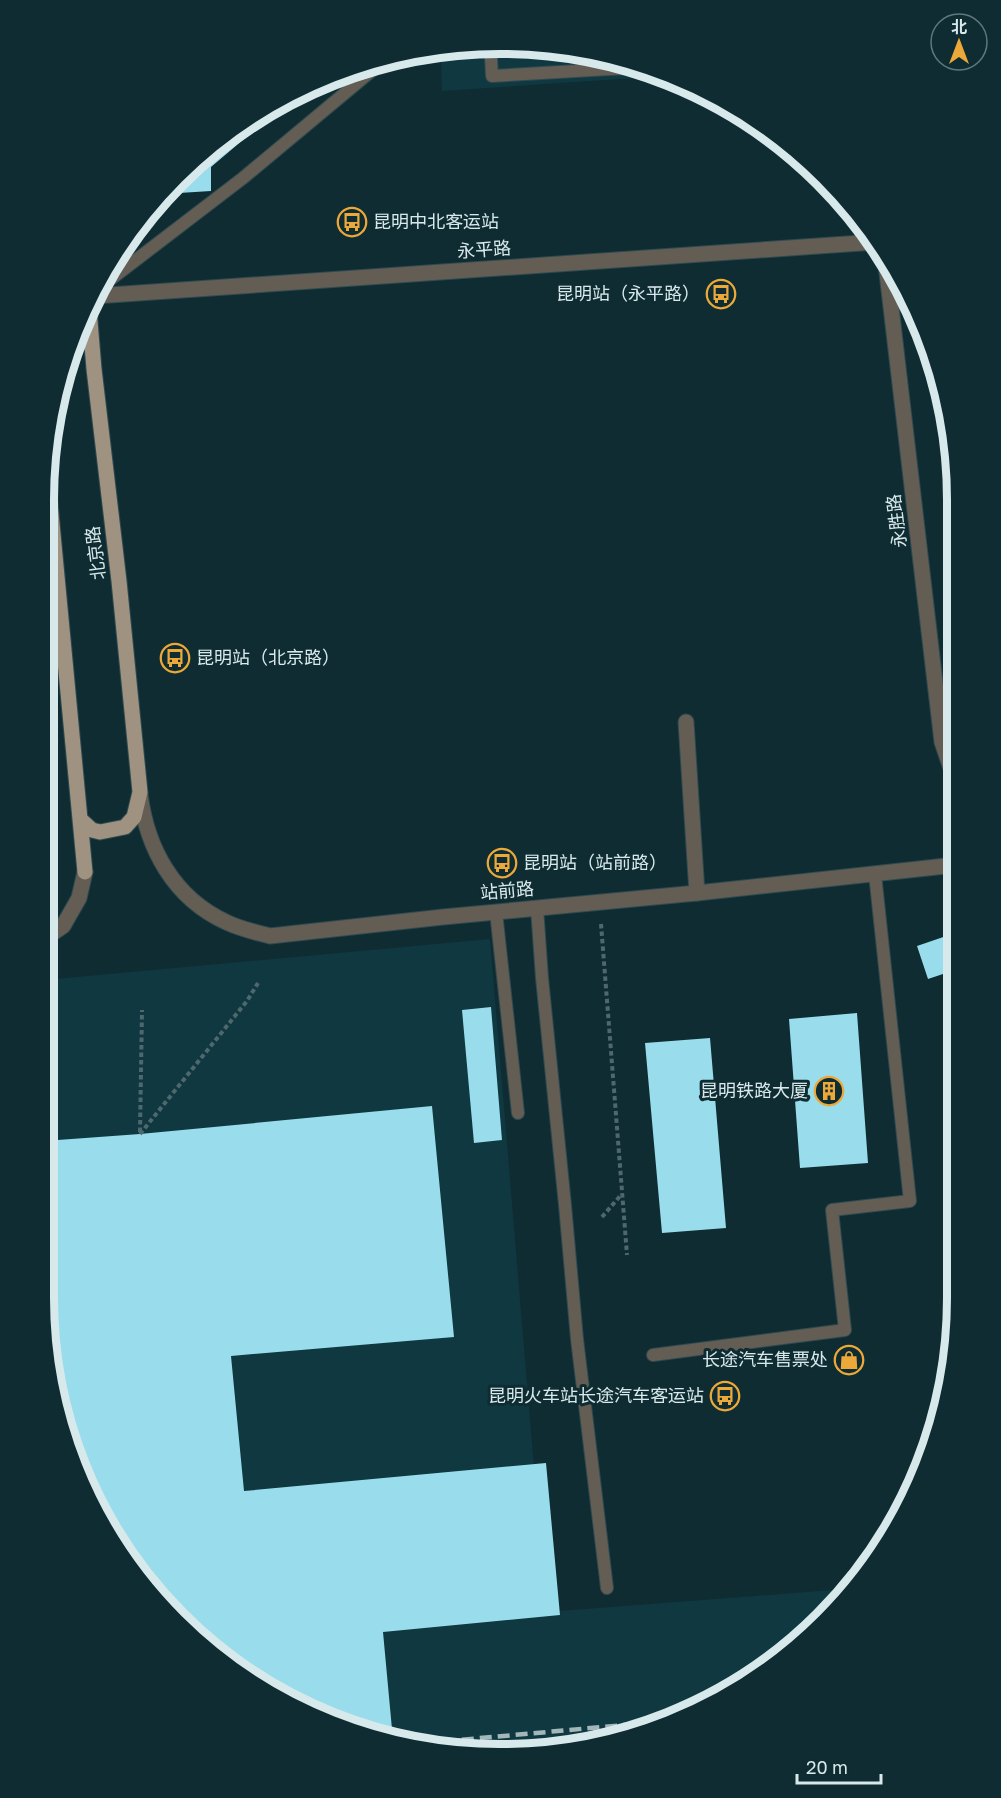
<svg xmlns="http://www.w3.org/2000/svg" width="1001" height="1798" font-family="'Golos Text','Noto Sans SC',sans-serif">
<rect width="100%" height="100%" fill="#0f2c32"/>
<path fill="#0f3840" d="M470,45L560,47L647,68L666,76L442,91L441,58L453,47Z
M490,939L546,1612L845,1589L802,1641L676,1720L531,1753L383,1739L247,1678L138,1576L68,1445L44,1297V980Z"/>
<path fill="#99dceb" d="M303,89L211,167V191L163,194L222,138Z
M955,933V970L928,979L917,946Z
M955,1004L956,1061H954L946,1005Z
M491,1007L502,1140L474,1143L462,1010Z
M857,1013L868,1163L800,1168L789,1019Z
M710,1038L726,1228L662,1233L645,1043Z
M432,1106L454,1337L231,1356L244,1491L546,1463L560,1615L383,1632L393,1740L383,1739L247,1678L138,1576L69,1446L63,1370L56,1371L44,1297V1141L140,1134Z
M936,1431L927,1452L926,1453L924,1432Z"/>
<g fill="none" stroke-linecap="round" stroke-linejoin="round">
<g stroke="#2f4a50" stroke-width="14">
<path id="service" d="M495,45L491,57L492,76L644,67
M98,289L243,178L387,58
M537,908L542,978L565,1205L577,1339L607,1588
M496,912L518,1113
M653,1355L845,1330L832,1210L910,1201L875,874"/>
</g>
<g stroke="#2f4a50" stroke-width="17">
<path id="minor" d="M686,722L697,893"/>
</g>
<g stroke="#2f4a50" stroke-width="17">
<path id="tertiary" d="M885,256L942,742L955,780
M95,296L876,242
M140,794C147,849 174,898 226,922C240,929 255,932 270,936L443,917L697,893L955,865
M44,939L63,926L79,898L85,872"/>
</g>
<g stroke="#2f4a50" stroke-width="17">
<path id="primary" d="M46,460L85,872
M81,820L92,830L100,832L125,827L134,817L140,792L119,581L94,369L89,309"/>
</g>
<path stroke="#4f686d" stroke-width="4" stroke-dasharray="4.5 3" stroke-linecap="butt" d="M601,924L627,1255
M140,1132L142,1010
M140,1134L247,1001L258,983
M602,1217L621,1195"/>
<use href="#service" stroke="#635d54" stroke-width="12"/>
<use href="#minor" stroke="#635d54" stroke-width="15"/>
<use href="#tertiary" stroke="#635d54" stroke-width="15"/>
<use href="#primary" stroke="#9f9280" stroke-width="15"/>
<path stroke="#a3b7bb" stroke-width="4.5" stroke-dasharray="12 6" stroke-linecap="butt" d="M426,1743L668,1721"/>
</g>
<defs>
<g id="bus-ring" transform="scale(1.5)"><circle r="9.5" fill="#0f2c32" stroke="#eca93a" stroke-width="1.5"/><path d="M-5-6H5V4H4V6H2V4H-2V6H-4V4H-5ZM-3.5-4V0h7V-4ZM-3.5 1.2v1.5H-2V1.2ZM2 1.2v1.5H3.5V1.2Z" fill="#eca93a"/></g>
<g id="building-ring" transform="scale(1.5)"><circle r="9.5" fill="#0f2c32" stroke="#eca93a" stroke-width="1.5"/><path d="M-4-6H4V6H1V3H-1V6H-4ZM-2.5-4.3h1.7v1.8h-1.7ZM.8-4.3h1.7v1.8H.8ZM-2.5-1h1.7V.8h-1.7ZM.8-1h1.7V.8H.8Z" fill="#eca93a"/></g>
<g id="shop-ring" transform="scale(1.5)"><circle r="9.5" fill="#0f2c32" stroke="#eca93a" stroke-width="1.5"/><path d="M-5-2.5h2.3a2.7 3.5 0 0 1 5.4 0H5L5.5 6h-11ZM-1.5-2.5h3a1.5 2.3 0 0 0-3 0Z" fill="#eca93a"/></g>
</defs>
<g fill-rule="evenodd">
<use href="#bus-ring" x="352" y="222"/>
<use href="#bus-ring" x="721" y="294"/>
<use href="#bus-ring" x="175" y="658"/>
<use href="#bus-ring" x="502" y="863"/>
<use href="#building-ring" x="829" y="1091"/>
<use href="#shop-ring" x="849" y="1360"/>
<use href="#bus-ring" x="725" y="1396"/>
</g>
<g text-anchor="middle" stroke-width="6" stroke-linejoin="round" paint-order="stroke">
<g font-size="18" fill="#d8e9ec" stroke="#0f2c32" text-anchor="end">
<text x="373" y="228" text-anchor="start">昆明中北客运站</text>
<text x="700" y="300">昆明站（永平路）</text>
<text x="196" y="664" text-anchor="start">昆明站（北京路）</text>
<text x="523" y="869" text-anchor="start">昆明站（站前路）</text>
<text x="808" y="1097">昆明铁路大厦</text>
<text x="828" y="1366">长途汽车售票处</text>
<text x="704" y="1402">昆明火车站长途汽车客运站</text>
</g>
<g font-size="18" fill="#d8e9ec" stroke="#0f2c32">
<text transform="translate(484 250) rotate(-4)" y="6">永平路</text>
<text transform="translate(897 521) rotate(-97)" y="6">永胜路</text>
<text transform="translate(96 553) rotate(-97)" y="6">北京路</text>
<text transform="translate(507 891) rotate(-5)" y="6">站前路</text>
</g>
</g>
<path d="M0 0H1001V1798H0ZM500 54H501A446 446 0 0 1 947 500V1298A446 446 0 0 1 501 1744H500A446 446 0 0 1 54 1298V500A446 446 0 0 1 500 54Z" fill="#0f2c32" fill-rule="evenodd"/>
<path fill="none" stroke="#d8e9ec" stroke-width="8" d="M500 54H501A446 446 0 0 1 947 500V1298A446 446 0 0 1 501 1744H500A446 446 0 0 1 54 1298V500A446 446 0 0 1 500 54Z"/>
<g transform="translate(959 42)"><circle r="28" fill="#0f2c32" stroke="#5f787c" stroke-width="1.5"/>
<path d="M0-4.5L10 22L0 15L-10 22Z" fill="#eca93a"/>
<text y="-9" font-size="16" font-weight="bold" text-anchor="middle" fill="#d8e9ec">北</text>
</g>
<path d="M797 1774v9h84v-9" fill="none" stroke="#d8e9ec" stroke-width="3"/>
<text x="806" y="1774" font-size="18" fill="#d8e9ec" stroke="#0f2c32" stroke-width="4.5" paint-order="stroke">20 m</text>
</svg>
